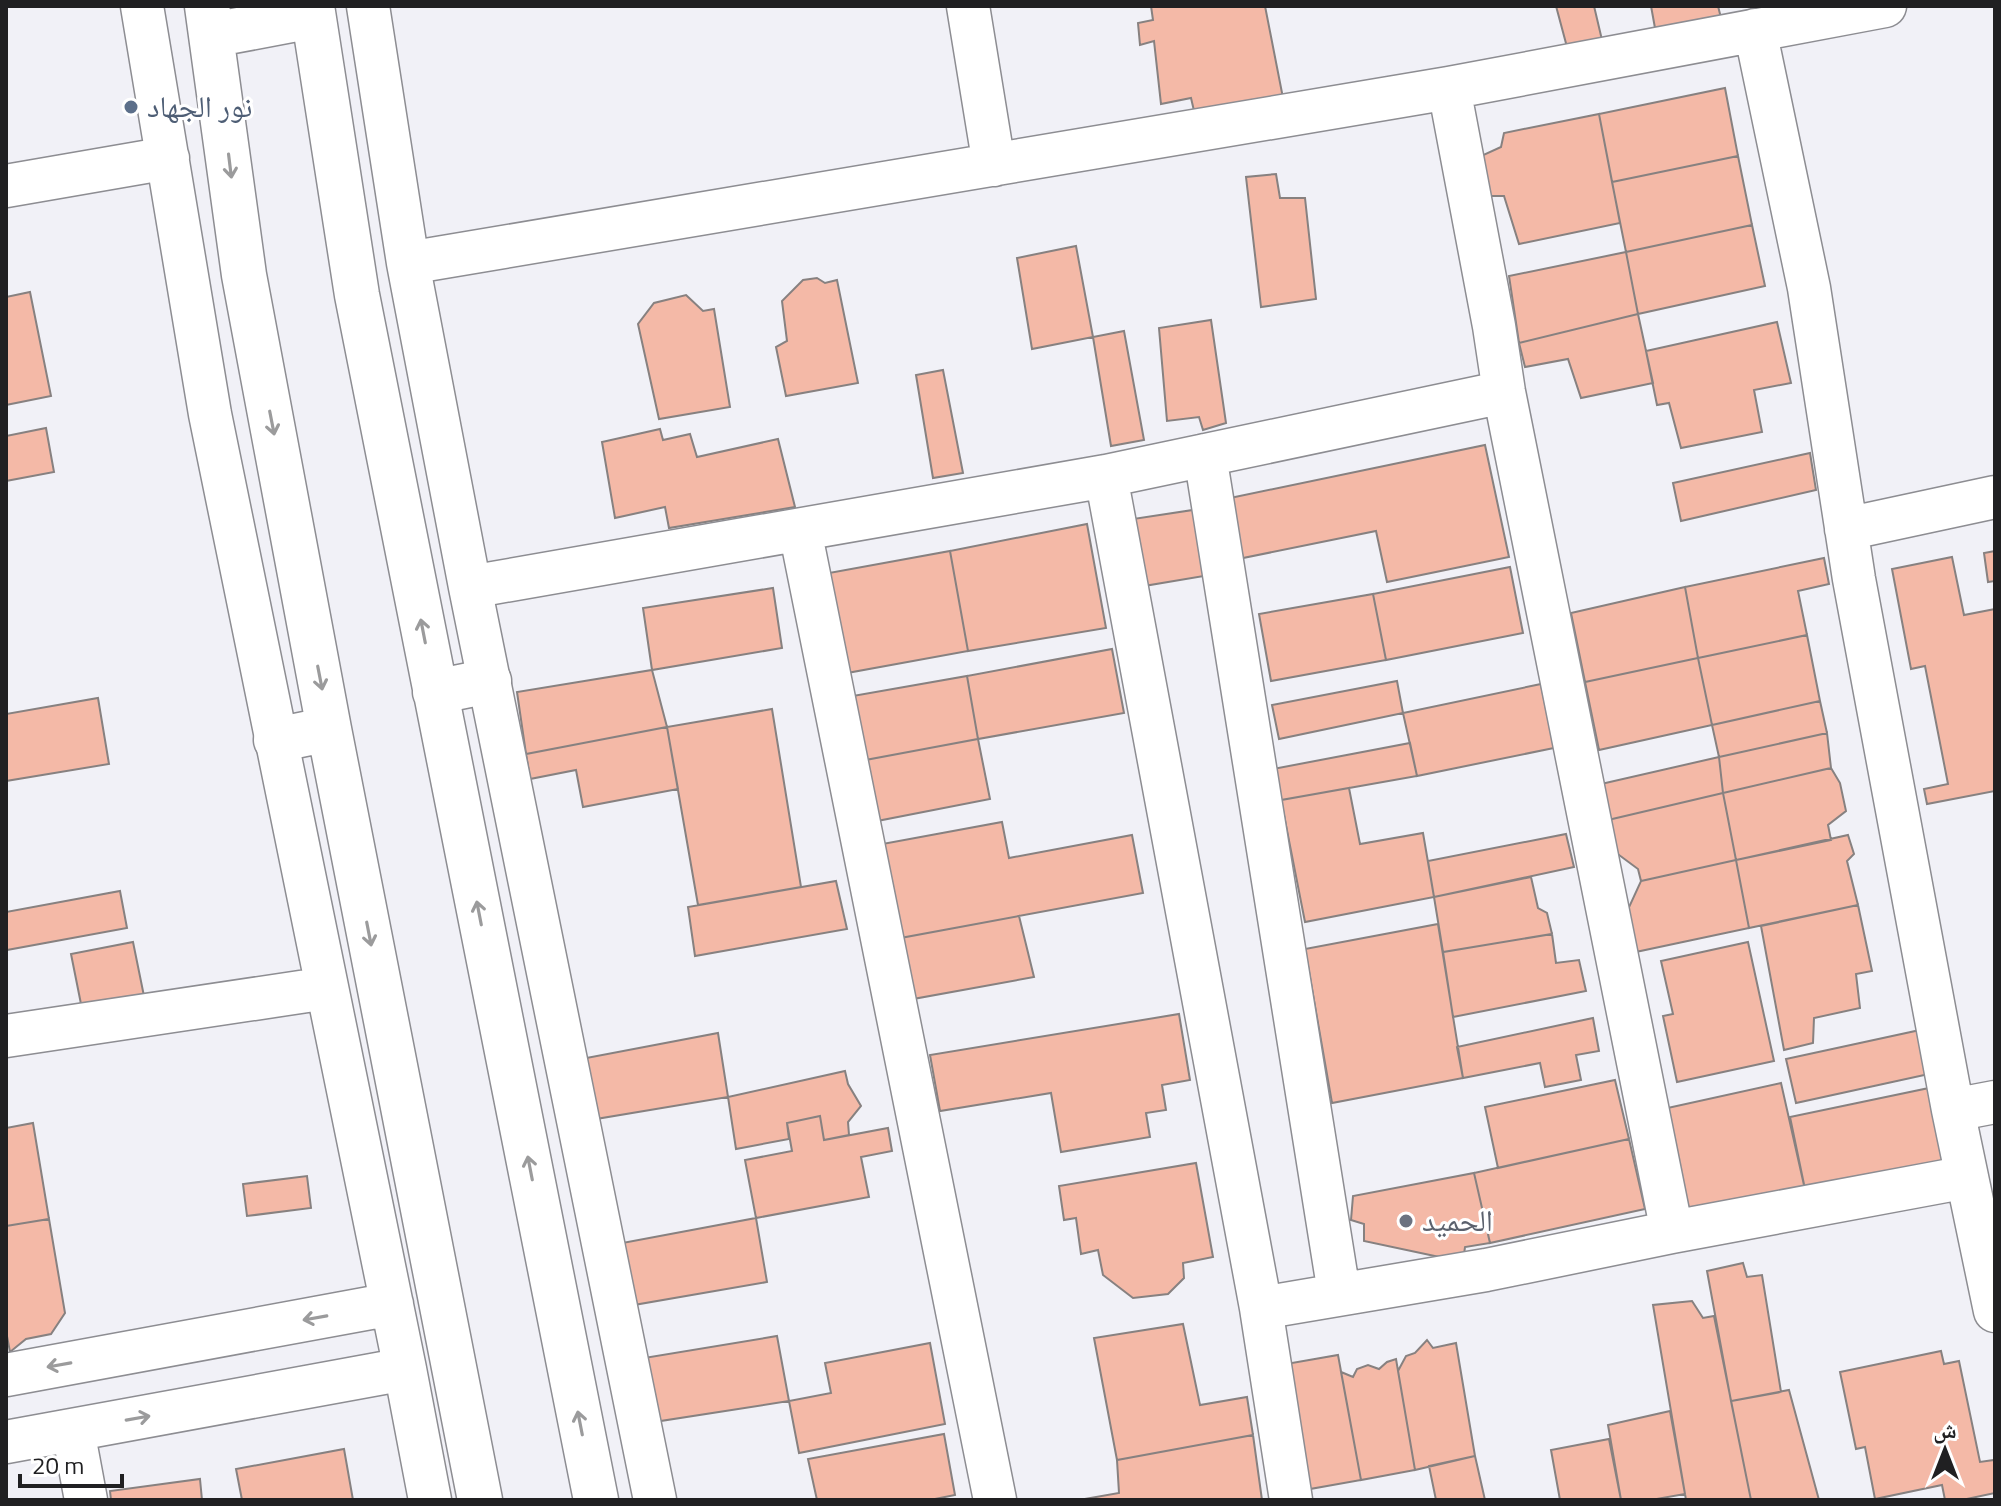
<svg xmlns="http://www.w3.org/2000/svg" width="2001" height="1506" font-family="'Titillium Web','Noto Naskh Arabic',sans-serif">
<rect width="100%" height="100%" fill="#f1f1f7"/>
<path fill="#f4b9a7" stroke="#878180" stroke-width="2" d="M1151,6H1265L1283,98L1195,115L1191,98L1161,104L1154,41L1140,45L1138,23L1153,20Z
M1556,6H1594L1602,40L1567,47Z
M1651,6H1718L1721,18L1655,28Z
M1725,88L1738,156L1612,182L1599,114Z
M1599,114L1620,223L1519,244L1504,196H1484L1481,156L1501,147L1504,133Z
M1738,156L1752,225L1626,252L1612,182Z
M1276,174L1280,198H1305L1316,299L1261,307L1246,177Z
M1752,225L1765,286L1638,314L1626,252Z
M1076,246L1093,337L1032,349L1017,258Z
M1626,252L1638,314L1519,343L1509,276Z
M817,278L825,283L837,280L858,383L786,396L776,347L787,341L782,301L803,280Z
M30,292L51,396L6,405V297Z
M686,295L703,311L714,309L730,407L659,419L638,324L654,303Z
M1638,314L1653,383L1581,398L1568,359L1525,367L1519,343Z
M1211,320L1226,423L1203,430L1199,417L1167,421L1159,328Z
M1777,322L1791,383L1754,390L1762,432L1681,448L1669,403L1657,405L1646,351Z
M1124,331L1144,440L1111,446L1093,337Z
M943,370L963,473L933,478L916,375Z
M46,428L54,472L6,481V436Z
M660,429L663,440L690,434L697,457L778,439L795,507L669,528L665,507L615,518L602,442Z
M1485,445L1509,557L1387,582L1376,531L1243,558L1230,498Z
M1810,453L1816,490L1681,521L1673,483Z
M1193,510L1204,576L1144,586L1133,519Z
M1087,524L1106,628L968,651L950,551Z
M950,551L968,651L847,673L829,573Z
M1995,551V581L1988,582L1984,553Z
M1952,557L1964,615L1995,609V791L1927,804L1924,789L1948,784L1925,666L1911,669L1892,569Z
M1824,558L1829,584L1798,591L1807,635L1698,658L1685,587Z
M1510,567L1523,633L1386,660L1373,594Z
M1685,587L1698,658L1585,682L1571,613Z
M773,588L782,648L652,670L643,608Z
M1373,594L1386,660L1271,681L1259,614Z
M1807,635L1820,701L1712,725L1698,658Z
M1112,649L1124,713L978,739L967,676Z
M1698,658L1712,725L1599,750L1585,682Z
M652,670L667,727L526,754L517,692Z
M967,676L978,739L860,761L847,697Z
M1397,681L1403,713L1279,739L1272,705Z
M1541,684L1554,748L1417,776L1403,713Z
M98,698L109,764L6,781V714Z
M1820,701L1827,733L1719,757L1712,725Z
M772,709L801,887L698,905L667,727Z
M667,727L678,789L583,807L576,770L530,779L526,754Z
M1827,733L1831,768L1723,793L1719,757Z
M978,739L990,799L872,822L860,761Z
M1410,743L1417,776L1281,800L1273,769Z
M1719,757L1723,793L1608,820L1601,784Z
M1831,768L1840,783L1846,811L1828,825L1831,840L1736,860L1723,793Z
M1349,788L1360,844L1423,833L1434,897L1305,922L1281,800Z
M1723,793L1736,860L1641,881L1638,869L1615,852L1608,820Z
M1002,822L1009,858L1132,835L1143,893L895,939L877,845Z
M1566,834L1574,867L1434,897L1428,861Z
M1848,835L1854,854L1847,861L1858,905L1749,928L1736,860Z
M1736,860L1749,928L1631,953L1624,918L1641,881Z
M1531,877L1538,908L1547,913L1552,934L1443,952L1434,897Z
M836,881L847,929L695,956L688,907Z
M120,891L127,928L7,950L6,912Z
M1858,905L1872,971L1856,974L1860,1008L1814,1018L1813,1043L1784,1050L1761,926Z
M1019,916L1034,977L913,999L895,939Z
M1438,924L1463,1078L1332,1103L1305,949Z
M1552,934L1556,963L1579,960L1586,991L1453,1017L1443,952Z
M133,942L145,1001L83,1014L71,954Z
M1748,942L1774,1061L1677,1082L1663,1016L1673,1014L1661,961Z
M1179,1014L1190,1080L1162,1085L1166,1110L1146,1113L1150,1137L1061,1152L1051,1093L940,1111L930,1055Z
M1593,1018L1599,1051L1576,1055L1581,1080L1545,1087L1540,1063L1463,1078L1457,1047Z
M1920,1030L1929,1074L1796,1103L1786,1059Z
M718,1033L728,1097L590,1120L581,1059Z
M845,1071L848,1084L861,1106L848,1122L849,1135L824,1140L820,1116L787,1123L789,1139L736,1149L728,1097Z
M1615,1080L1629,1139L1498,1168L1485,1107Z
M1781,1083L1806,1194L1688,1220L1663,1109Z
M1929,1088L1945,1165L1806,1194L1790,1117Z
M820,1116L824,1140L888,1128L892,1151L861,1157L869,1197L756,1218L745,1160L792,1151L787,1123Z
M33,1123L49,1219L6,1226V1128Z
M1629,1139L1645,1209L1490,1243L1474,1173Z
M1196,1163L1213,1257L1183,1263L1184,1278L1168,1294L1133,1298L1103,1275L1098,1250L1081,1254L1076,1218L1064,1220L1059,1186Z
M1474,1173L1490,1243L1465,1247L1463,1262L1364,1241V1224L1351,1220L1353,1196Z
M307,1176L311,1208L247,1216L243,1184Z
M756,1218L767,1282L628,1306L617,1244Z
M49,1219L65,1313L51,1334L26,1339L10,1352L6,1331V1226Z
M1743,1263L1747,1277L1762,1275L1781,1392L1731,1401L1707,1271Z
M1692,1301L1703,1318L1714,1316L1751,1500H1686L1653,1305Z
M1183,1324L1200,1405L1247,1397L1253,1435L1117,1460L1094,1338Z
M777,1336L789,1401L654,1422L644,1358Z
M1427,1340L1433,1348L1456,1343L1475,1456L1415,1470L1398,1371L1406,1356L1415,1353Z
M930,1343L945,1424L799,1453L789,1401L831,1393L825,1363Z
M1941,1351L1944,1364L1959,1361L1980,1462L1994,1460L1995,1493L1962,1500H1945L1942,1485L1875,1499L1865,1447L1856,1449L1840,1372Z
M1338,1355L1361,1480L1310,1489L1286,1364Z
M1396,1359L1415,1470L1361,1480L1341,1372L1353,1377L1357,1369L1368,1365L1379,1369L1387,1362Z
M1789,1390L1819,1500H1751L1731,1401Z
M1670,1411L1685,1494L1651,1500H1621L1608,1425Z
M944,1434L955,1495L930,1500H817L808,1459Z
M1253,1435L1262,1500H1079L1119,1493L1117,1460Z
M1609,1439L1621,1500H1560L1551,1450Z
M344,1449L353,1500H242L236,1469Z
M1475,1456L1485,1500H1436L1429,1466Z
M200,1479L202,1500H111L110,1491Z"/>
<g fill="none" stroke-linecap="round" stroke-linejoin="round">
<g stroke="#8d8d92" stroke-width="45">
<path id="minor" d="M142,6L210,414L405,1369L430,1500
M368,6L408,263L470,587L655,1500
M968,6L994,165
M1755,30L1809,288L1854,579L1953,1110L1995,1311
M1449,88L1494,326L1504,392L1672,1232
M6,186L168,158
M408,263L1449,88L1885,6
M1205,455L1339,1293
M1106,476L1261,1308L1291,1500
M1846,529L1995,497
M800,530L995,1500
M470,587L1106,476L1504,392
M6,1036L327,988
M1953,1110L1995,1102
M1261,1308L1486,1270L1672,1232L1967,1177
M6,1375L392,1304
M73,1430L86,1500
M6,1442L405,1369"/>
</g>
<g stroke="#8d8d92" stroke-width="47">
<path id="major" d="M207,6L244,275L329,729L480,1500
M312,6L357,295L596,1500
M212,35L313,16
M435,692L489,681
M276,740L329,729"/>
</g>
<use href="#minor" stroke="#fff" stroke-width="42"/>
<use href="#major" stroke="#fff" stroke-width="44"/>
</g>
<defs><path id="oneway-shaft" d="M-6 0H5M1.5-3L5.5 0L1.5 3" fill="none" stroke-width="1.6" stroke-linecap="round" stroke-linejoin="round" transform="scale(2)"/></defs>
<g stroke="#9b9b9c">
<use href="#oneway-shaft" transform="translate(230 166) rotate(83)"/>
<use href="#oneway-shaft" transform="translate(272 423) rotate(79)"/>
<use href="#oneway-shaft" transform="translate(423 631) rotate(-101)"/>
<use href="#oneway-shaft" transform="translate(320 678) rotate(79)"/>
<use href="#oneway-shaft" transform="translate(479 913) rotate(-101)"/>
<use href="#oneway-shaft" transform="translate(369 934) rotate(79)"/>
<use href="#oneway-shaft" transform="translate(530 1168) rotate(-101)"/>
<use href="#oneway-shaft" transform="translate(315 1318) rotate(170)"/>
<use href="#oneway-shaft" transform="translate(59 1365) rotate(170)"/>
<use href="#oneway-shaft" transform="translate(138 1418) rotate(-10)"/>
<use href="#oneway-shaft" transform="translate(580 1423) rotate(-101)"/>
</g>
<circle fill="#5c6f8a" stroke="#fff" stroke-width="3" cx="131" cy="107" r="8"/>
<circle fill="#6b7280" stroke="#fff" stroke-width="3" cx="1406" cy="1221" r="8"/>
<g text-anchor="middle" stroke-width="6" stroke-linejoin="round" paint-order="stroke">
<g font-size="30" fill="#4e5e75" stroke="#fff" text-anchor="start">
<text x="147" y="117">نور الجهاد</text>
</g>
<g font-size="30" fill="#5b616d" stroke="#fff" text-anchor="start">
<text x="1422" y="1231">الحميد</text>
</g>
</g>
<rect width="2001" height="1506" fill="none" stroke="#202022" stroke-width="16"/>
<g transform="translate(1945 1450)" stroke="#ffffff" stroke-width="6" paint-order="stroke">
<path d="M0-6L14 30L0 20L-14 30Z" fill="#202022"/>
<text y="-12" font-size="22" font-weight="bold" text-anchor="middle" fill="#202022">ش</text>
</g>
<path d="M20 1474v12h102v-12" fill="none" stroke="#202022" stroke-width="4"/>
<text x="32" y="1474" font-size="24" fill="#202022" stroke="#ffffff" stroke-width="6" paint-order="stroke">20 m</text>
</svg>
